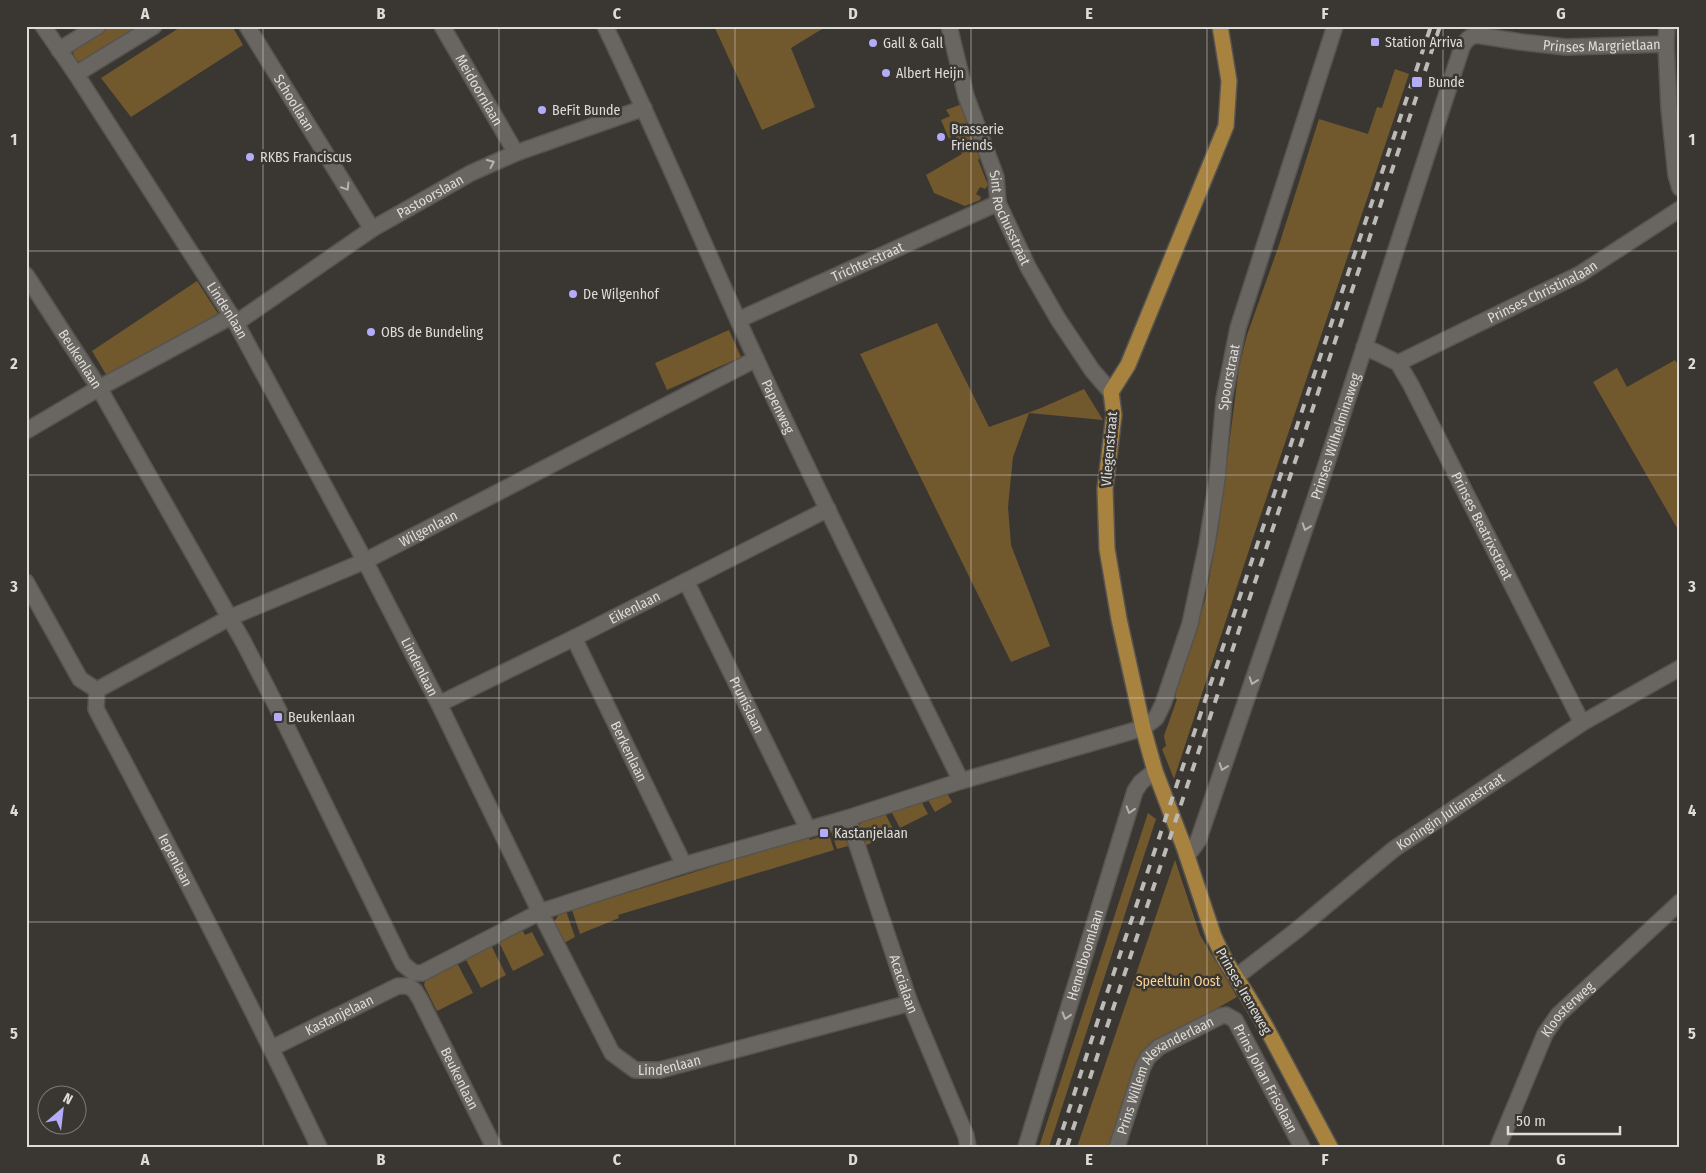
<svg xmlns="http://www.w3.org/2000/svg" width="1706" height="1173" font-family="'Fira Sans Condensed',sans-serif">
<rect width="100%" height="100%" fill="#3a3733"/>
<path fill="#72582d" d="M110,26H142L81,63L75,59L72,48Z
M182,26H232L243,45L131,117L101,78Z
M714,26H827L791,48L815,107L762,130Z
M1395,69L1409,74L1249,550L1174,779L1162,749L1166,746L1164,736L1177,699L1175,696L1176,691L1205,600L1218,532L1239,367L1247,335L1279,245L1319,119L1368,134L1377,107L1382,108Z
M962,104L982,156L978,160L988,185L985,189L980,187L976,194L981,197L980,200L965,206L934,193L926,175L962,154L955,138L958,135L955,132L949,139L941,120L950,116L946,110Z
M197,281L219,315L107,376L92,351Z
M937,323L989,427L1041,408L1084,389L1103,420L1029,413L1013,457L1008,507L1011,545L1050,646L1011,662L860,354Z
M729,330L741,357L667,390L655,363Z
M1675,360L1680,368V533L1593,382L1617,368L1627,387Z
M947,793L952,802L935,812L928,800Z
M921,801L928,814L900,828L891,811Z
M885,813L895,833L864,846L858,828L862,820Z
M1148,813L1156,819L1049,1147H1039Z
M838,826L847,831L852,845L837,849L831,831Z
M829,834L834,850L618,915L619,918L580,934L572,910L808,837L810,840Z
M1175,860L1200,935L1237,997L1145,1049L1139,1056L1108,1147H1077Z
M566,911L575,937L564,943L553,924L559,914Z
M522,930L525,935L532,932L544,955L513,971L499,942Z
M491,945L506,975L481,988L465,958Z
M457,963L473,993L437,1011L424,985L426,978Z"/>
<g fill="none" stroke-linecap="round" stroke-linejoin="round">
<g stroke="#57544f" stroke-width="18">
<g id="minor">
<path id="s1" d="M43,26L76,74L236,323L365,561L439,704L540,912L612,1053L635,1070H660L910,1003"/>
<path id="s2" d="M247,26L372,229"/>
<path id="s3" d="M442,26L516,153"/>
<path id="s4" d="M605,26C652,123 694,222 738,320C809,476 886,628 961,781"/>
<path id="s5" d="M949,26L966,96L996,177L998,203L1028,267L1058,319L1092,370L1111,392"/>
<path d="M1666,44L1667,26"/>
<path d="M59,50L98,26"/>
<path d="M76,74L154,26"/>
<path id="s6" d="M26,275L99,388L244,643L280,713L403,964L414,973"/>
<path id="s7" d="M738,320L998,203"/>
<path id="s8" d="M236,323L372,229L471,173L516,153L644,108"/>
<path id="s9" d="M1364,347L1378,353L1398,363L1411,385L1582,723"/>
<path id="s10" d="M1398,363L1580,274L1680,209"/>
<path d="M26,431L99,388L232,316"/>
<path id="s11" d="M686,581L808,829"/>
<path id="s12" d="M26,582L80,679L97,690L96,709C173,853 248,999 319,1147"/>
<path id="s13" d="M574,638L684,865"/>
<path id="s14" d="M97,690L229,618L365,561L756,359"/>
<path id="s15" d="M439,704L574,638L828,509"/>
<path id="s16" d="M848,818L910,1003L966,1136L968,1147"/>
<path id="s17" d="M1187,856L1198,841L1316,496L1462,47C1466,40 1469,37 1476,35L1521,42L1566,47L1666,44L1669,108L1676,175L1680,188"/>
<path id="s18" d="M414,973H422L540,912L684,865L848,818L961,781L1143,728L1156,718L1163,704L1190,624L1207,544L1217,480L1224,399L1238,328L1335,26"/>
<path id="s19" d="M1236,977L1297,930L1394,849L1582,723L1680,668"/>
<path id="s20" d="M409,986L415,991L420,999L494,1147"/>
<path id="s21" d="M272,1048L398,986H409"/>
<path id="s22" d="M1026,1147L1135,791L1141,782L1155,771"/>
<path id="s23" d="M1117,1147L1142,1069L1148,1057L1159,1047L1221,1016L1226,1015L1235,1020L1302,1147"/>
<path id="s24" d="M1498,1147L1545,1034L1558,1015L1680,902"/>
</g>
</g>
<g stroke="#57544f" stroke-width="18">
<path id="major" d="M1220,26L1229,81L1226,126L1128,365L1111,392L1114,415L1105,489L1107,549L1119,619L1143,728L1155,771L1184,847L1214,937L1225,960L1246,993L1266,1027L1330,1147"/>
</g>
<use href="#minor" stroke="#696560" stroke-width="15"/>
<use href="#major" stroke="#a88340" stroke-width="15"/>
<path stroke="#bdbbb7" stroke-width="4" stroke-dasharray="9 9" stroke-linecap="butt" d="M1057,1147L1099,1017L1431,26
M1067,1147L1440,26"/>
</g>
<defs><path id="oneway-chevron" d="M-2-3.5L2.5 0L-2 3.5" fill="none" stroke-width="1.6" stroke-linecap="round" stroke-linejoin="round" transform="scale(1.25)"/></defs>
<g stroke="#b5b2af">
<use href="#oneway-chevron" transform="translate(491 163) rotate(-24)"/>
<use href="#oneway-chevron" transform="translate(346 187) rotate(58)"/>
<use href="#oneway-chevron" transform="translate(1306 527) rotate(109)"/>
<use href="#oneway-chevron" transform="translate(1253 681) rotate(109)"/>
<use href="#oneway-chevron" transform="translate(1223 767) rotate(109)"/>
<use href="#oneway-chevron" transform="translate(1130 810) rotate(107)"/>
<use href="#oneway-chevron" transform="translate(1066 1016) rotate(107)"/>
</g>
<path fill="none" stroke="#dedcd9" stroke-width="1" stroke-opacity="0.55" d="M263,26V1147M499,26V1147M735,26V1147M971,26V1147M1207,26V1147M1443,26V1147M26,251H1680M26,475H1680M26,698H1680M26,922H1680"/>
<g fill="#b3acf9" stroke="#3a3733" stroke-width="2">
<rect x="1370" y="37" width="10" height="10" rx="2.5"/>
<circle cx="873" cy="43" r="5"/>
<circle cx="886" cy="73" r="5"/>
<rect x="1411" y="76" width="12" height="12" rx="2.5"/>
<circle cx="542" cy="110" r="5"/>
<circle cx="941" cy="137" r="5"/>
<circle cx="250" cy="157" r="5"/>
<circle cx="573" cy="294" r="5"/>
<circle cx="371" cy="332" r="5"/>
<rect x="273" y="712" width="10" height="10" rx="2.5"/>
<rect x="819" y="828" width="10" height="10" rx="2.5"/>
</g>
<g text-anchor="middle" stroke-width="5" stroke-linejoin="round" paint-order="stroke">
<g font-size="14" fill="#dedcd9" stroke="#3a3733" text-anchor="start">
<text x="1385" y="47">Station Arriva</text>
<text x="883" y="48">Gall &amp; Gall</text>
<text x="896" y="78">Albert Heijn</text>
<text x="1428" y="87">Bunde</text>
<text x="552" y="115">BeFit Bunde</text>
<text x="951" y="134">Brasserie<tspan x="951" dy="16">Friends</tspan></text>
<text x="260" y="162">RKBS Franciscus</text>
<text x="583" y="299">De Wilgenhof</text>
<text x="381" y="337">OBS de Bundeling</text>
<text x="288" y="722">Beukenlaan</text>
<text x="834" y="838">Kastanjelaan</text>
</g>
<g font-size="14" fill="#dedcd9" stroke="#3a3733">
<text dy="5" stroke="none"><textPath href="#s17" startOffset="1001">Prinses Margrietlaan</textPath></text>
<text dy="5" stroke="none"><textPath href="#s3" startOffset="74">Meidoornlaan</textPath></text>
<text dy="5" stroke="none"><textPath href="#s2" startOffset="90">Schoollaan</textPath></text>
<text dy="5" stroke="none"><textPath href="#s8" startOffset="232">Pastoorslaan</textPath></text>
<text dy="5" stroke="none"><textPath href="#s5" startOffset="202">Sint Rochusstraat</textPath></text>
<text dy="5" stroke="none"><textPath href="#s7" startOffset="142">Trichterstraat</textPath></text>
<text dy="5" stroke="none"><textPath href="#s10" startOffset="161">Prinses Christinalaan</textPath></text>
<text dy="5" stroke="none"><textPath href="#s1" startOffset="339">Lindenlaan</textPath></text>
<text dy="5" stroke="none"><textPath href="#s6" startOffset="100">Beukenlaan</textPath></text>
<text dy="5" stroke="none"><textPath href="#s18" startOffset="1138">Spoorstraat</textPath></text>
<text dy="5" stroke="none"><textPath href="#s4" startOffset="418">Papenweg</textPath></text>
<text dy="5" stroke="none"><textPath href="#s17" startOffset="446">Prinses Wilhelminaweg</textPath></text>
<text transform="translate(1109 449) rotate(-85)" y="5">Vliegenstraat</text>
<text dy="5" stroke="none"><textPath href="#s9" startOffset="221">Prinses Beatrixstraat</textPath></text>
<text dy="5" stroke="none"><textPath href="#s14" startOffset="369">Wilgenlaan</textPath></text>
<text dy="5" stroke="none"><textPath href="#s15" startOffset="218">Eikenlaan</textPath></text>
<text dy="5" stroke="none"><textPath href="#s1" startOffset="744">Lindenlaan</textPath></text>
<text dy="5" stroke="none"><textPath href="#s11" startOffset="138">Prunislaan</textPath></text>
<text dy="5" stroke="none"><textPath href="#s13" startOffset="126">Berkenlaan</textPath></text>
<text dy="5" stroke="none"><textPath href="#s19" startOffset="271">Koningin Julianastraat</textPath></text>
<text dy="5" stroke="none"><textPath href="#s12" startOffset="321">Iepenlaan</textPath></text>
<text dy="5" stroke="none"><textPath href="#s22" startOffset="201">Hemelboomlaan</textPath></text>
<text dy="5" stroke="none"><textPath href="#s16" startOffset="175">Acacialaan</textPath></text>
<text transform="translate(1244 991) rotate(60)" y="5">Prinses Ireneweg</text>
<text dy="5" stroke="none"><textPath href="#s24" startOffset="156">Kloosterweg</textPath></text>
<text dy="5" stroke="none"><textPath href="#s21" startOffset="75">Kastanjelaan</textPath></text>
<text dy="5" stroke="none"><textPath href="#s1" startOffset="1239">Lindenlaan</textPath></text>
<text dy="5" stroke="none"><textPath href="#s20" startOffset="106">Beukenlaan</textPath></text>
<text dy="5" stroke="none"><textPath href="#s23" startOffset="92">Prins Willem Alexanderlaan</textPath></text>
<text dy="5" stroke="none"><textPath href="#s23" startOffset="261">Prins Johan Frisolaan</textPath></text>
</g>
<g font-size="14" fill="#fad191" stroke="#3a3733">
<text x="1178" y="986">Speeltuin Oost</text>
</g>
</g>
<rect width="1706" height="1173" fill="none" stroke="#3a3733" stroke-width="55"/>
<g transform="translate(62 1110) rotate(28)"><circle r="24" fill="#3a3733" stroke="#7c7975"/>
<path d="M0-4L9 19L0 12L-9 19Z" fill="#b3acf9"/>
<text y="-8" font-size="14" font-weight="bold" text-anchor="middle" fill="#dedcd9">N</text>
</g>
<path d="M1508 1126v8h112v-8" fill="none" stroke="#dedcd9" stroke-width="2.5"/>
<text x="1516" y="1126" font-size="15" fill="#dedcd9" stroke="#3a3733" stroke-width="4" paint-order="stroke">50 m</text>
<rect x="28" y="28" width="1650" height="1118" fill="none" stroke="#dedcd9" stroke-width="2"/>
<g font-size="16" text-anchor="middle" font-weight="bold" fill="#dedcd9">
<text x="145" y="19">A</text>
<text x="381" y="19">B</text>
<text x="617" y="19">C</text>
<text x="853" y="19">D</text>
<text x="1089" y="19">E</text>
<text x="1325" y="19">F</text>
<text x="1561" y="19">G</text>
<text x="14" y="145">1</text>
<text x="1692" y="145">1</text>
<text x="14" y="369">2</text>
<text x="1692" y="369">2</text>
<text x="14" y="592">3</text>
<text x="1692" y="592">3</text>
<text x="14" y="816">4</text>
<text x="1692" y="816">4</text>
<text x="14" y="1039">5</text>
<text x="1692" y="1039">5</text>
<text x="145" y="1165">A</text>
<text x="381" y="1165">B</text>
<text x="617" y="1165">C</text>
<text x="853" y="1165">D</text>
<text x="1089" y="1165">E</text>
<text x="1325" y="1165">F</text>
<text x="1561" y="1165">G</text>
</g>
</svg>
